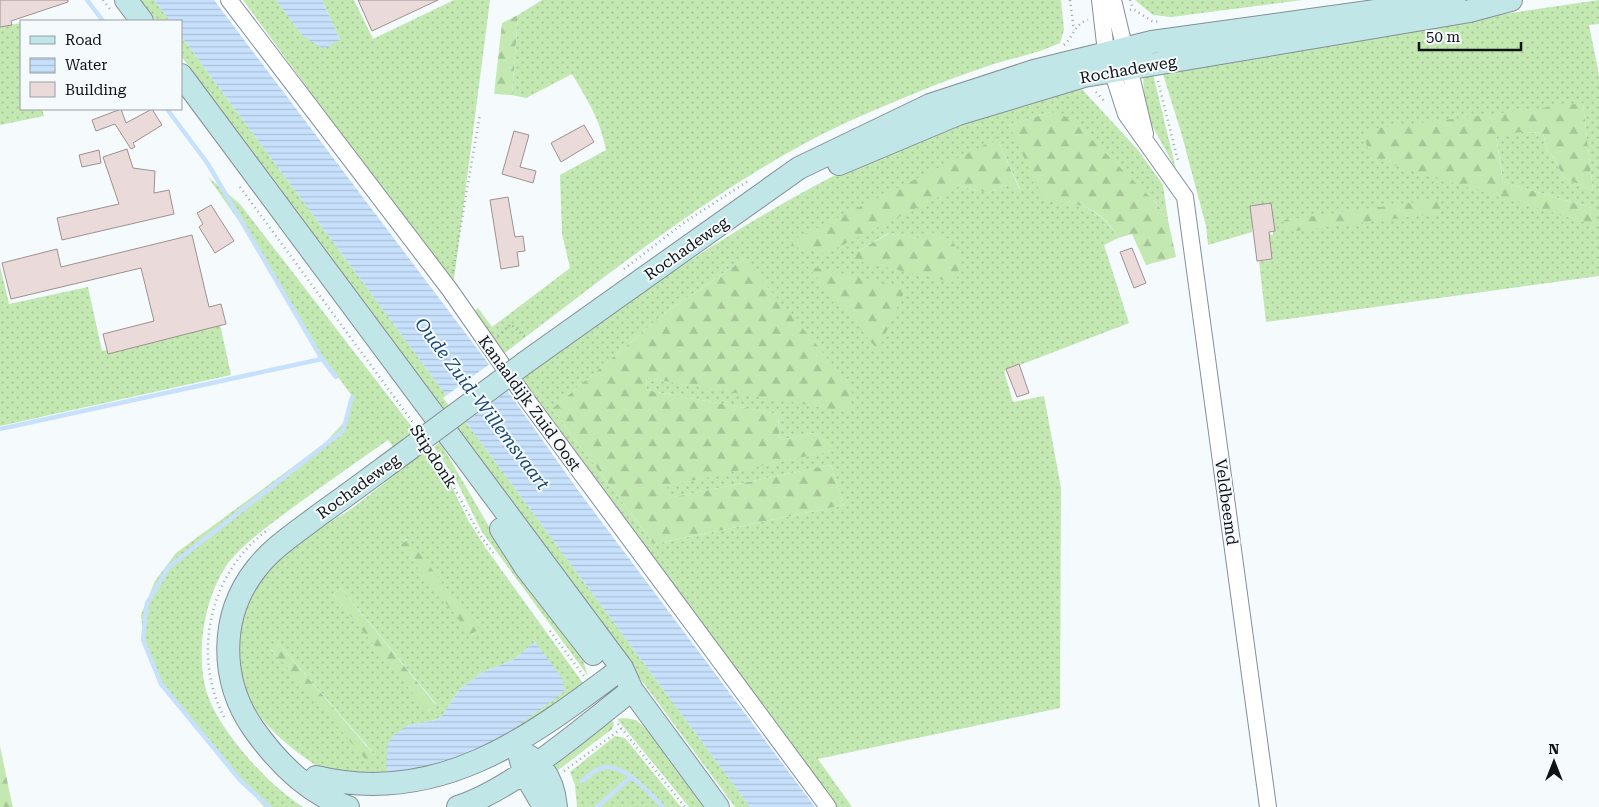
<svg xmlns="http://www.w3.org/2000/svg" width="1599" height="807" font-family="'Roboto Serif',serif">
<defs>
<pattern id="grass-dots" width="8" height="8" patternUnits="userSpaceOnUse" patternTransform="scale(1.25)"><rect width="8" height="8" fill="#c3e8b2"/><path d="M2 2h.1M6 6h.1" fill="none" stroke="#a6c698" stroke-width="1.8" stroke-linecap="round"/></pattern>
<pattern id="forest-firs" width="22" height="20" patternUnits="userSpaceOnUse" patternTransform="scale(1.25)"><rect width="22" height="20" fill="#c3e8b2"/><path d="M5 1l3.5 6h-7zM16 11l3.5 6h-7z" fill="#a6c698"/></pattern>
<pattern id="water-rules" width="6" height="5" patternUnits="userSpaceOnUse" patternTransform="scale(1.25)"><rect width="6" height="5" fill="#c7e1fc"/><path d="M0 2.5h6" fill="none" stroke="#aac0d7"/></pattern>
</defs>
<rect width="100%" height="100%" fill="#f5fafd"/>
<path fill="url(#grass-dots)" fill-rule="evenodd" d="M140,0H154L170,21H156Z
M243,0H276L302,35L340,40L322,0H354L373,39L454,0H490L453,287Z
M542,0H1061L1064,30L1060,43C1037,54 1012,58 988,66C938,83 889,103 841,125C721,182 604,278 498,358L468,317L478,308L492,327L570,268L562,234L560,175L606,150C600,119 588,101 572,74L526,98L512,95L518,15Z
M1135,0H1302L1171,17L1153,15Z
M1599,0V24L1589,25L1599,75V276L1266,322L1259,261L1272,260L1267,234L1273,235L1270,208L1252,209V232L1208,245L1206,226L1181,132L1162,71L1341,38ZM1583,104L1593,191L1563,177L1554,157L1548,154L1543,133L1522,132L1496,135L1503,182L1595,209L1370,158Z
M21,23V109H42L44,116L0,125V27Z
M181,36L750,807H735L181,56Z
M1152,70L1176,169L1145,113L1143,74Z
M1079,86L1138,150L1163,185L1168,220L1156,203L1051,112L1009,125L1059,202C1084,202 1106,215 1118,238L1104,245L1129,323L1004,371L1013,402L1044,396L1061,488L1060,708L818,759L852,807H833L516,383C627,301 740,221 865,160C933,127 1008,109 1079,86ZM999,143L1020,189L1004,185L988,193L960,186ZM889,233L917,238L858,251ZM744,259L849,411L647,378L646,390L778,414L780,440L814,433L835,450L666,486L669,498L831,465L844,505L654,544L552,409L665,313Z
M208,177L240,204L429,449L449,481L468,520L485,547L585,686L490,761L336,778C304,759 268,733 249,701C244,693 243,680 241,671C234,627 250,587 282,555C301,535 328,525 351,509C370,495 389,479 407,464L388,440C356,462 324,485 292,508C270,525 247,540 229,562C204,595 194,657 208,696C221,733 270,787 303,807H264L158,681L144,646L141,615L155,581L176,553L325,443L344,422L353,397L307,336L255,244ZM407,539L478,629L472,635L400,545ZM341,588L436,704L428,711L333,594ZM535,642L565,690L490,746L406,726L435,720L442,716L459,690L483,672L513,660ZM278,643L375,755L271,650Z
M0,266L9,304L88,287L102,351L220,324L231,375L0,426Z
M440,442L502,549L582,657L588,676L482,532L456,480L434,447Z
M624,718L636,720L646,729L703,807H689L617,719Z
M615,736L625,738L681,807H577L575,785L570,772Z"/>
<path fill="url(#forest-firs)" d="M518,15L512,95L494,94L502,23Z
M1583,103L1593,191L1563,177L1554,157L1548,154L1543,133L1522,132L1496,136L1503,182L1595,209L1597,226L1370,158L1363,130Z
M1051,112L1061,114L1074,122L1156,203L1168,220L1176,257L1146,265L1132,234L1118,238C1103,209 1077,199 1046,205L1009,125Z
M990,142L999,143L1020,190L1004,185L988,193L960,186L825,254L791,246L793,240Z
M1439,199L1441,213L1286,232L1284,220Z
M931,232L950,239L962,255L956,283L854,260L858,251L890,233L917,238Z
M744,259L853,388L849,412L647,378L646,390L778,414L780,440L814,433L836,450L667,486L669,498L831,465L844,505L654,544L552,409L665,313Z
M807,266L906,288L878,350Z
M408,539L479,629L471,635L400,545Z
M341,588L436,705L427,711L333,594Z
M278,643L375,756L368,762L271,649Z
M610,718L614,723L612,729L553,774V765Z
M0,746L12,804L13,807H0Z"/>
<path fill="url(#water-rules)" d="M154,0H214L485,359L580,493L815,807H750L181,36V21H170Z
M276,0H322L340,40L323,49L302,35Z
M535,642L562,678L565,690L560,695L490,746L458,762L389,774L386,766L388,743L393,736L406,726L435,720L442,716L459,690L483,672L513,660Z"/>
<path fill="#f5fafd" d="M491,363L510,389L463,424L443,398Z"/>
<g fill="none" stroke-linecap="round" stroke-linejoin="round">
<path stroke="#c7e1fc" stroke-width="4.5" d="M87,0L103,21
M322,359L336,377
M0,429L322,359L208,164L167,109
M582,781C588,777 595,769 602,768C624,762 649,793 663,807
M269,807L240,780L161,684L143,640L147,603L169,567L343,431L352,397
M597,807L631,777"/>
</g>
<path fill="#eadbda" stroke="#9e9190" d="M0,0H68V2L11,21L12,25L0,27Z
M358,0H438L372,31Z
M121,109L126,123L152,109L162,125L133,143L135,147L131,149L115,124L96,131L92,120Z
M584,125L594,142L561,162L551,143Z
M514,131L529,135L520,167L536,171L533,183L502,174Z
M127,149L133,168L155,171L154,193L169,190L174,214L62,240L57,218L119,204L103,157Z
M99,150L101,163L82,167L79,155Z
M508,197L515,237L523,236L525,251L517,252L519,266L501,269L490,200Z
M1271,203L1275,231L1269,232L1272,259L1257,261L1250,206Z
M211,205L234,241L215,253L199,227L203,224L197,213Z
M192,235L209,307L221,304L226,324L108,354L103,334L154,321L141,268L11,299L2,263L57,249L61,267Z
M1132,248L1146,283L1134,288L1120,252Z
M1019,364L1029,393L1017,397L1006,369Z"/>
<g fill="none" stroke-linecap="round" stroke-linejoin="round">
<g stroke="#858f97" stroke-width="18">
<path id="street" d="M229,0L450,290L524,396L828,807
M1100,0L1106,52L1126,114L1185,197L1268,807
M1113,0L1145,134"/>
</g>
<g stroke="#858f97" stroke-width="24">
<path id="secondary" d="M126,0L142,21
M181,75L622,668L632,690L718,807
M839,164L958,114L1084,76L1470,11L1511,0
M526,362L799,168L930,105L1034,71L1152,42L1454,0
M501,529L526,568L593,654
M525,754C545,765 554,785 556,807
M520,757L524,772L544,807
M316,777C439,807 532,736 622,668
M348,807C308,794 277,762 253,728C220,680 219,616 256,569C273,547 297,532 319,515C349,494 378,472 408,450
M458,807C516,788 583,727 632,690"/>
</g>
<path stroke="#a1a5a8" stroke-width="2.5" stroke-dasharray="1 4" stroke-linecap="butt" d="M103,0L110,9
M1070,0L1074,30
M1130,0L1133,9
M1130,10L1133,9L1152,21L1161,22
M1064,45C1074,36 1074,24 1088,20
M1158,81L1178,161
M1096,92L1106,103
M240,187L414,424
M624,269L685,222L748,181
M453,271L480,114
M498,336L511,324L527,339
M435,453L480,535L494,554
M550,631L584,676
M224,717C191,654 210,571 269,529
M618,724L685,807
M564,771L621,729"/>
<use href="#street" stroke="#fff" stroke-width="16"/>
<use href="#secondary" stroke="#c0e6e7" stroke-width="22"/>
<g stroke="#858f97" stroke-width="24" stroke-linecap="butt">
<path id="secondary-bridge" d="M408,450L526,362"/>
</g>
<use href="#secondary-bridge" stroke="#c0e6e7" stroke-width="22"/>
</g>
<g text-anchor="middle" stroke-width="4" stroke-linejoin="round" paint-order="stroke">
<g font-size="16" fill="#101316" stroke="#f5fafd">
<text transform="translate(1128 69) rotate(-10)" y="6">Rochadeweg</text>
<text transform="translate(686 248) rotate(-35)" y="6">Rochadeweg</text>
<text transform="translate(530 403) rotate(54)" y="6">Kanaaldijk Zuid Oost</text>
<text transform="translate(434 456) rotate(57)" y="6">Stipdonk</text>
<text transform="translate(358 486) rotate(-36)" y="6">Rochadeweg</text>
<text transform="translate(1227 502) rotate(82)" y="6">Veldbeemd</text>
</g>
<g font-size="18" font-style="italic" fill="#1a4872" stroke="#f5fafd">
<text transform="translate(482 404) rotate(53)" y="6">Oude Zuid-Willemsvaart</text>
</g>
</g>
<rect x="20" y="20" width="162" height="90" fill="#f5fafd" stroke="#999ea1"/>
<rect x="30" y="36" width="25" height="8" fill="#c0e6e7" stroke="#999ea1"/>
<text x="65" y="45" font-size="15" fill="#101316">Road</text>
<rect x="30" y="58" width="25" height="15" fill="url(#water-rules)" stroke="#999ea1"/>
<text x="65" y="70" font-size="15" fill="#101316">Water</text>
<rect x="30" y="82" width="25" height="15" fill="#eadbda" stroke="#999ea1"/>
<text x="65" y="95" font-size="15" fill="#101316">Building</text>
<g transform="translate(1554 762)" stroke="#f5fafd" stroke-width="4" paint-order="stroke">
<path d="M0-4L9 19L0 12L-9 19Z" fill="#101316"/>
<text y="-8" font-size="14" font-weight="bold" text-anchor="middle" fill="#101316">N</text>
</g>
<path d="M1419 42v8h102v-8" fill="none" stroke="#101316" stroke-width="2.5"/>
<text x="1426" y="42" font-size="15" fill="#101316" stroke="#f5fafd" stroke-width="4" paint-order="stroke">50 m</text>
</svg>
